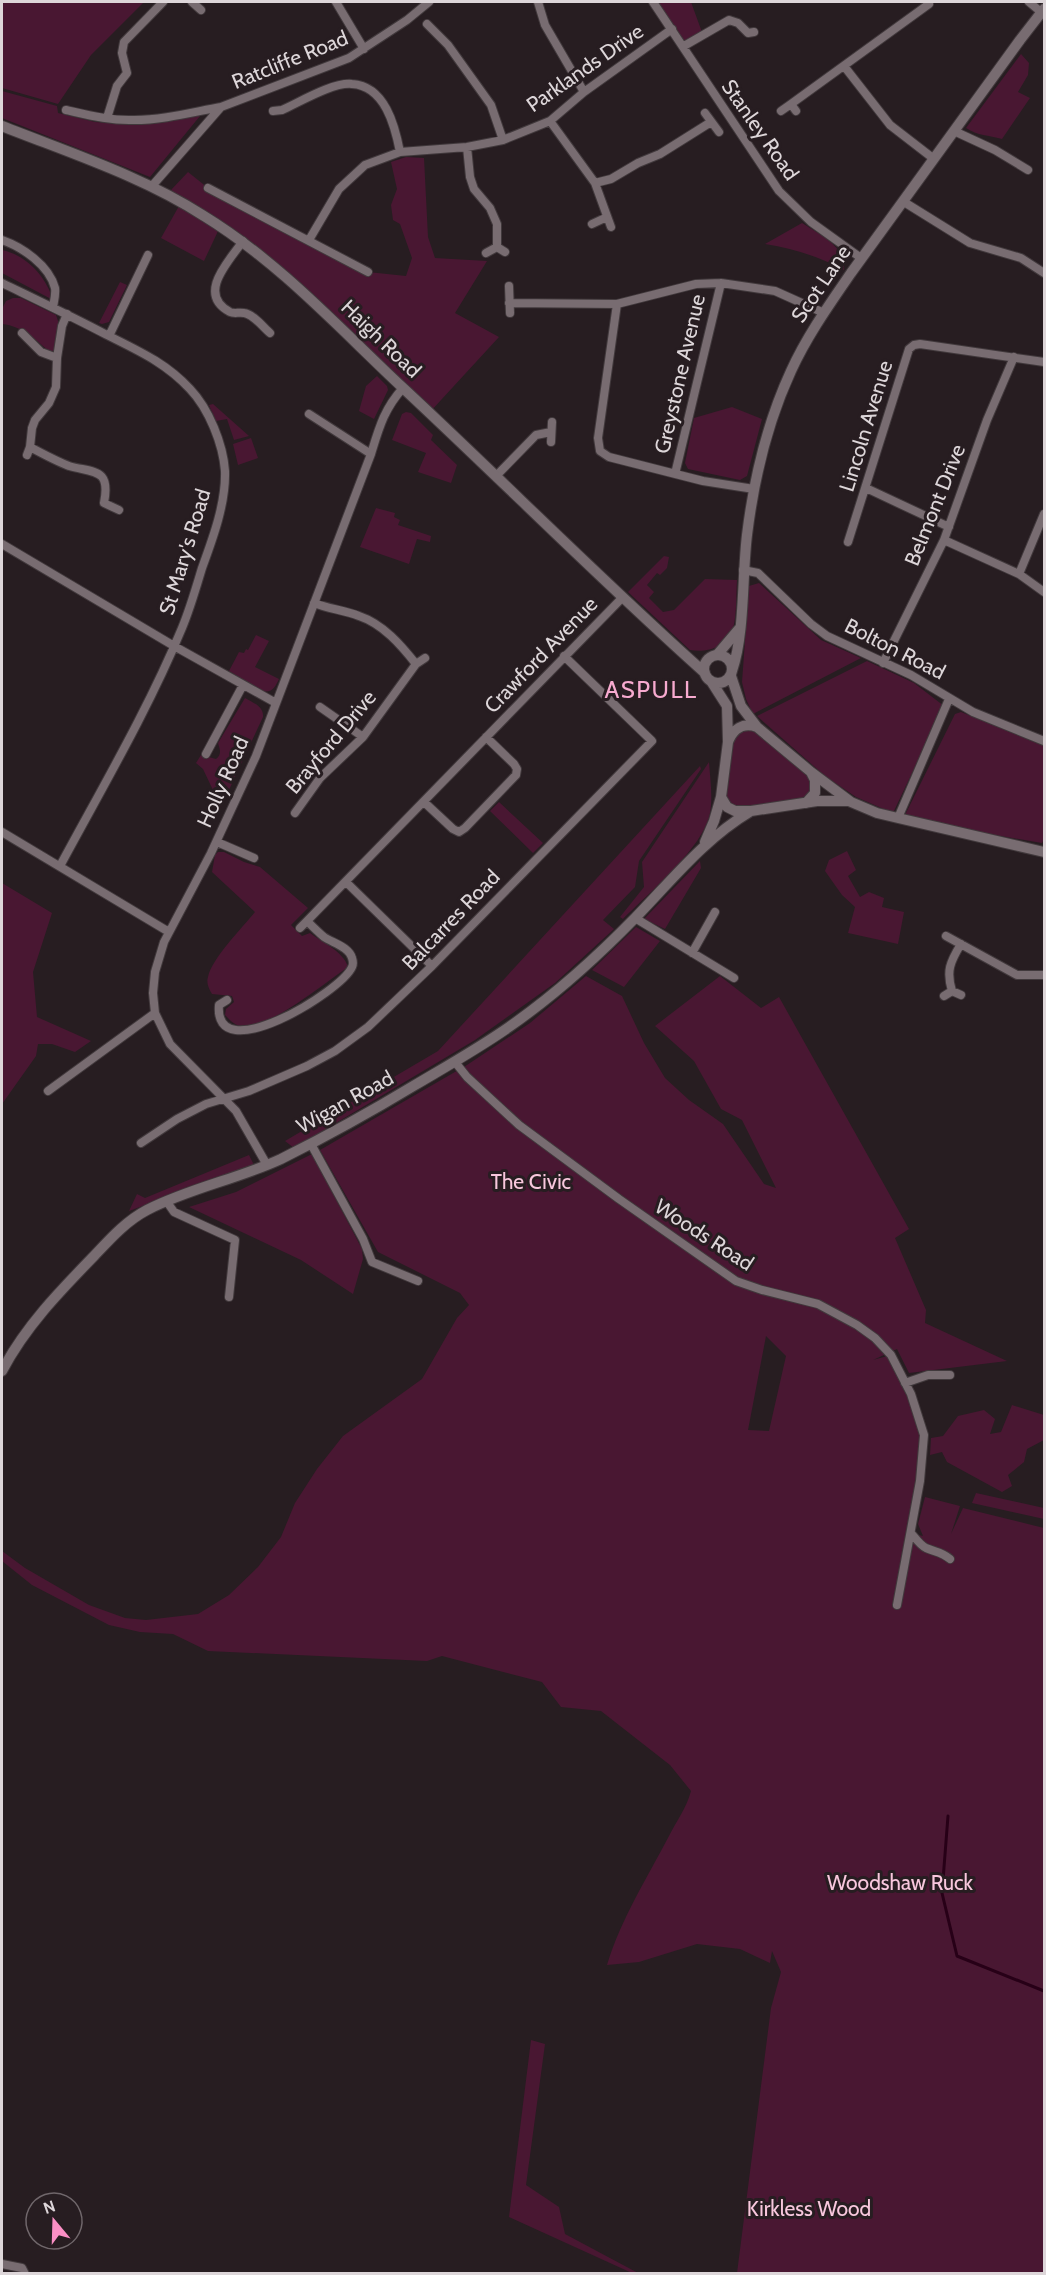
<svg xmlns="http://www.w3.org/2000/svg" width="1046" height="2275" font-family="Cabin,sans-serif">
<rect width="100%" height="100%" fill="#271d21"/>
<path fill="#491732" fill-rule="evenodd" d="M2,2H144L91,55L58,104L2,88Z
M653,2H691L703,35L684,46Z
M1021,54L1029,63L1028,75L1018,92L1030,98L1002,139C988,135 978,136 966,128Z
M2,91L57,106L58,113L95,122L125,124L196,114L200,116L150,177L2,118Z
M406,157L424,158L428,237L435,258L487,261L455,313L499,337L430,412L306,295L171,190L188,172L208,188L368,272L406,276L412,258L400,224L393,220L391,205L397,189L391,162Z
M179,206L219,229L204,261L161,238Z
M802,223C819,234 846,246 844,270C818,256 794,249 765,244Z
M2,250C26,255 46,276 53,300L2,273Z
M120,282L127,285L109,322L102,324L99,323Z
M13,298H21L56,315L59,324L53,355C37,341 23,326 2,324V309L6,301Z
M377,376L387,386L388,390L374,419L359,411L366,386Z
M213,404L249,436L234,440L227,419L216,421L209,405Z
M732,407L762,419L747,476L740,480L688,469L685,463L694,418Z
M406,412L411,413L433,435L431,440L457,465L451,483L418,472L426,453L392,440L402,414Z
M251,438L258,458L238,465L233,444Z
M376,508L395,513L394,517L400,520L398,525L431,536L430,542L417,539L409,564L360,547Z
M664,556L669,557L667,568L660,575L657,573L647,585L654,592L649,598L663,612L674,610L705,579L737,580C736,595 737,614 733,629C728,647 707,653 690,650L628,592Z
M759,583L821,640L861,658L753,714L746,699L742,682L749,586Z
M256,635L269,641L255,667L279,679C275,687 273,693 262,691L229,671L239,652L244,653L246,649L248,650Z
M867,661L914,683L944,706L893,813L856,797L825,776L757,716Z
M245,698C253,703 264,706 263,717L221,807L203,769L196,763L201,755L216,759C222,754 220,750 218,743Z
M961,712L1044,746V839L1042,843L937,825L904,817L955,714Z
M745,725L811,772L812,798L735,811L721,787L728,742Z
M709,762C710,778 713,796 710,813C704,847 648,894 623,919L620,917L644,887L642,862Z
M700,766L701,769L639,861L635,887L603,920L614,929L555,983L475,1040L294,1148L285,1141L438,1051Z
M499,802L543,843L533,853L490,811Z
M847,851L856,870L848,876L860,897L869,892L884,898L882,907L904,912L898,944L848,933L855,907L842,895L825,871L829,860Z
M218,852H224L244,862L260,867L308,908L291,925L302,936L310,933C322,942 344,952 348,967C326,982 270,1028 244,1027C235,1026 231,1021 225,1015L226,1009L234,1002L232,996L212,994C209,989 206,983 208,977C212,958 243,927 255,912L212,872L215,855Z
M700,861L701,868L665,929L644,919Z
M2,883L52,913L33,972L37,1017L91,1041L75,1052L52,1044H38L36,1056L2,1104Z
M636,927L660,941L624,987L592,970Z
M586,976L622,996L644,1043L665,1078L689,1100L723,1124L764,1184L776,1188L742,1120L721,1109L694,1061L655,1026L720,976L761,1008L779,997L909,1229L895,1238L926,1310L925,1323L1007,1361L909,1373L897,1349L873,1360L891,1355L924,1435L911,1533L923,1536L918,1524L925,1497L960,1506L951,1534L963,1508L1044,1528V2273H737L771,2008L781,1972L772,1951L770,1963L740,1949L697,1944L639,1962L607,1965C621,1919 647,1878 669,1836C677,1820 686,1809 691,1791L670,1765L601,1711L561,1707L542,1682L442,1656L427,1661L208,1651L173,1634L140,1632L109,1625L32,1585L2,1561V1551L25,1568L89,1605L125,1618L146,1620L198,1614L229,1595L258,1567L281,1537L295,1503L317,1469L343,1436L422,1379L457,1318L469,1305L460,1293L378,1252L320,1150L467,1065L530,1023ZM766,1336L786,1356L769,1431L748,1430Z
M312,1154L362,1249L363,1259L353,1294L301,1260L189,1207L236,1192Z
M249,1155L254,1165L129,1211L137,1194L145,1198Z
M1012,1405L1044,1415V1440L1027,1449L1024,1462L1008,1475L1012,1486L1002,1492L947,1462L942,1452L930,1455L931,1438L943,1436L958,1416L984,1410L995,1419L990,1434L1001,1432Z
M976,1493L1044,1508V1519L972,1503Z
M531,2040L545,2044L526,2185L559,2207L565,2234L638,2273H632L509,2217Z"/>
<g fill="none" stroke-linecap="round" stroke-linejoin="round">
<path stroke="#270017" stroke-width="3" d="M948,1816L942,1893L957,1956L1044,1991"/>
<g stroke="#41393c" stroke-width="10">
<path id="street" d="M192,2L201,10
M336,2L364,49
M538,2L545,25L584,92
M653,2L779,191L811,222L861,258
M1029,2L1041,12
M427,24L448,45L491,105L503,140
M684,46L729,20L738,23L748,33L754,32
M844,66L890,125L934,159
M791,104L929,4
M66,110C88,115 111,121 134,120C163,120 193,112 221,107
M273,111L282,110C300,102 333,82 352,84C385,86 395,126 400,152
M781,111L791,104L796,111
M705,113L719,132
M107,118L117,86L127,73L122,53L124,42L163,2
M550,121L595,183L611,227
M954,131L995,150L1028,170
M467,147L470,177L474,189L490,208L497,224V247
M595,183L611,179L638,163L660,154L711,122
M152,186L221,107L349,58L407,20L429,2
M208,188L368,272
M904,202L970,243L1021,258L1044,273
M592,224L607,217
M2,240C22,247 49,265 55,288C56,294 54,301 53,307
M309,240L339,189L365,165L400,152L467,147L503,140L550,121L584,92L672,29
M243,241C229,261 196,294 230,312C234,314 239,312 244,313C253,314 263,327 270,333
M486,253L497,247L505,252
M2,283C37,300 73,317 107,335C139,351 166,363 190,389C209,409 223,444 225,471C226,503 213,538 202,568C196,588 190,609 182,628C148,710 102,788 60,866
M509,286L510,313
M509,303L617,304L696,284L721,283L775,291L824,313
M617,304L598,438L600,451L609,457L703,481L754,489
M22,333L41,352L57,358
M109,336L148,255
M309,414L371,454
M551,442L552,422
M30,447L32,428L35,420L49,403L56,387L57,358L62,326L67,314
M27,455L30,447C43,454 56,461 69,466C94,473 111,468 104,503L119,510
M675,474L721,283
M496,476L536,435L551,432
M866,488L949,527
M944,540L1019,574L1044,592
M848,542L909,349L914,345L920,344L1044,362
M2,544L174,646L276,703
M743,570L758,573L811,624L827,636L911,675L973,712L1044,741
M1019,574L1044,514
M314,603C329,609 344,610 359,616C383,624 401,645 416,664
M883,663L944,540L987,420L1014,357
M320,707L363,737
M206,754L243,685
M424,802L453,829L459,832L465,828L516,775L517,769L514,764L486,737
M295,813L320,778L363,737L416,664L425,658
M898,818L949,699
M2,832L169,932
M217,842L254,858
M346,882L432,966
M635,918L734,978
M300,928L307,921
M946,936L1017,975H1044
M692,953L715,912
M952,991C946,971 950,962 961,944
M944,996L952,991L961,995
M227,1000L219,1005C213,1070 341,992 352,967C353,965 353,961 352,958C349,947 333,943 324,937C318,932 312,926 307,921L622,598
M455,1062L467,1077L519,1125L619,1199L736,1281L762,1290L818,1304L857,1325L875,1338L891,1355L911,1394L924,1435L920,1481L897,1605
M48,1091L155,1013
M141,1143L177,1119L206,1104L249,1091L307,1066L335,1051L368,1027L432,966L652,741L564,656
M311,1144L363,1239L372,1262L418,1281
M267,1165L236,1111L170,1044L155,1013L153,993L155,972L164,942L211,853L256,756L371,454C379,428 384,409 403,388
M167,1202L174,1212L235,1240L229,1297
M905,1383L928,1375H950
M911,1533C916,1539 920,1545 926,1548C935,1552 942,1552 950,1559
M2,2264L22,2268L25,2274"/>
</g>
<g stroke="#41393c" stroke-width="12">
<path id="secondary" d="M2,126C70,153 142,176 204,216C279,262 339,328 402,387C504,482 602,581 705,673
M717,655L739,629
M704 669a14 14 0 1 1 28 0a14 14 0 1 1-28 0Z
M732,671C745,633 742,576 747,535C754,478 767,423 791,371C807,336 829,305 851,273L1020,40L1044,9
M731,676L741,706L757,727L811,772L851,802L877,813L898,818L1044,852
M728,742C733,729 743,722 757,727
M721,797L727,807L735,811H751L817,801H848
M806,803L815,793V780L811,772
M705,842L714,821L721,797L728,742L727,706L711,681
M2,1371C25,1327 59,1292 94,1256C110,1239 126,1221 147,1210C190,1188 238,1179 281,1159C327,1136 372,1111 415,1085C447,1066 479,1048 509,1027C555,995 596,958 635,918C672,880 704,839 751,811"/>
</g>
<use href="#street" stroke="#786c71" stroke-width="8"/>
<use href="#secondary" stroke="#786c71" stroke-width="10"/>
</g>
<g text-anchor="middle" stroke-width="6" stroke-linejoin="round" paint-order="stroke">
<g font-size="21" fill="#ddd6d9" stroke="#271d21">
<text transform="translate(290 60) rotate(-22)" y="7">Ratcliffe Road</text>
<text transform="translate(585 68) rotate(-35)" y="7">Parklands Drive</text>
<text transform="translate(760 130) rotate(55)" y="7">Stanley Road</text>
<text transform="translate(821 284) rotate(-56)" y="7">Scot Lane</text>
<text transform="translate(381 339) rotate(44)" y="7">Haigh Road</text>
<text transform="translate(680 374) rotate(-77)" y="7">Greystone Avenue</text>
<text transform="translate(866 426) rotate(-73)" y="7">Lincoln Avenue</text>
<text transform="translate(935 505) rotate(-68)" y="7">Belmont Drive</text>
<text transform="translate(185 552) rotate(-73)" y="7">St Mary's Road</text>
<text transform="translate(895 649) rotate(27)" y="7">Bolton Road</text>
<text transform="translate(541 655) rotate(-46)" y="7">Crawford Avenue</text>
<text transform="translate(331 742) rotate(-50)" y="7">Brayford Drive</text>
<text transform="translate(223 782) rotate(-66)" y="7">Holly Road</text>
<text transform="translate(451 920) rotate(-46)" y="7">Balcarres Road</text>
<text transform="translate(345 1102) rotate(-29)" y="7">Wigan Road</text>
<text transform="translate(704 1235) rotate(33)" y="7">Woods Road</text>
</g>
<g font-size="21" fill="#f8c7dd" stroke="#271d21">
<text x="531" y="1189">The Civic</text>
<text x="900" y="1890">Woodshaw Ruck</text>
<text x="809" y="2216">Kirkless Wood</text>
</g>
<g font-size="24" letter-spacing="1.5" fill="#f7aacf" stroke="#271d21">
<text x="651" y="698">ASPULL</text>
</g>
</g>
<rect width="1046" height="2275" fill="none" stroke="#ddd6d9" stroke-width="6"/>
<g transform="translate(54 2221) rotate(341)"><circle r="28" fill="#271d21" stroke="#70676b" stroke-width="1.5"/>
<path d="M0-4.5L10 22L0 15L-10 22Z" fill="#fb8fc5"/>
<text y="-9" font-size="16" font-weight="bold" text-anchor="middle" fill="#ddd6d9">N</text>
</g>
</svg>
